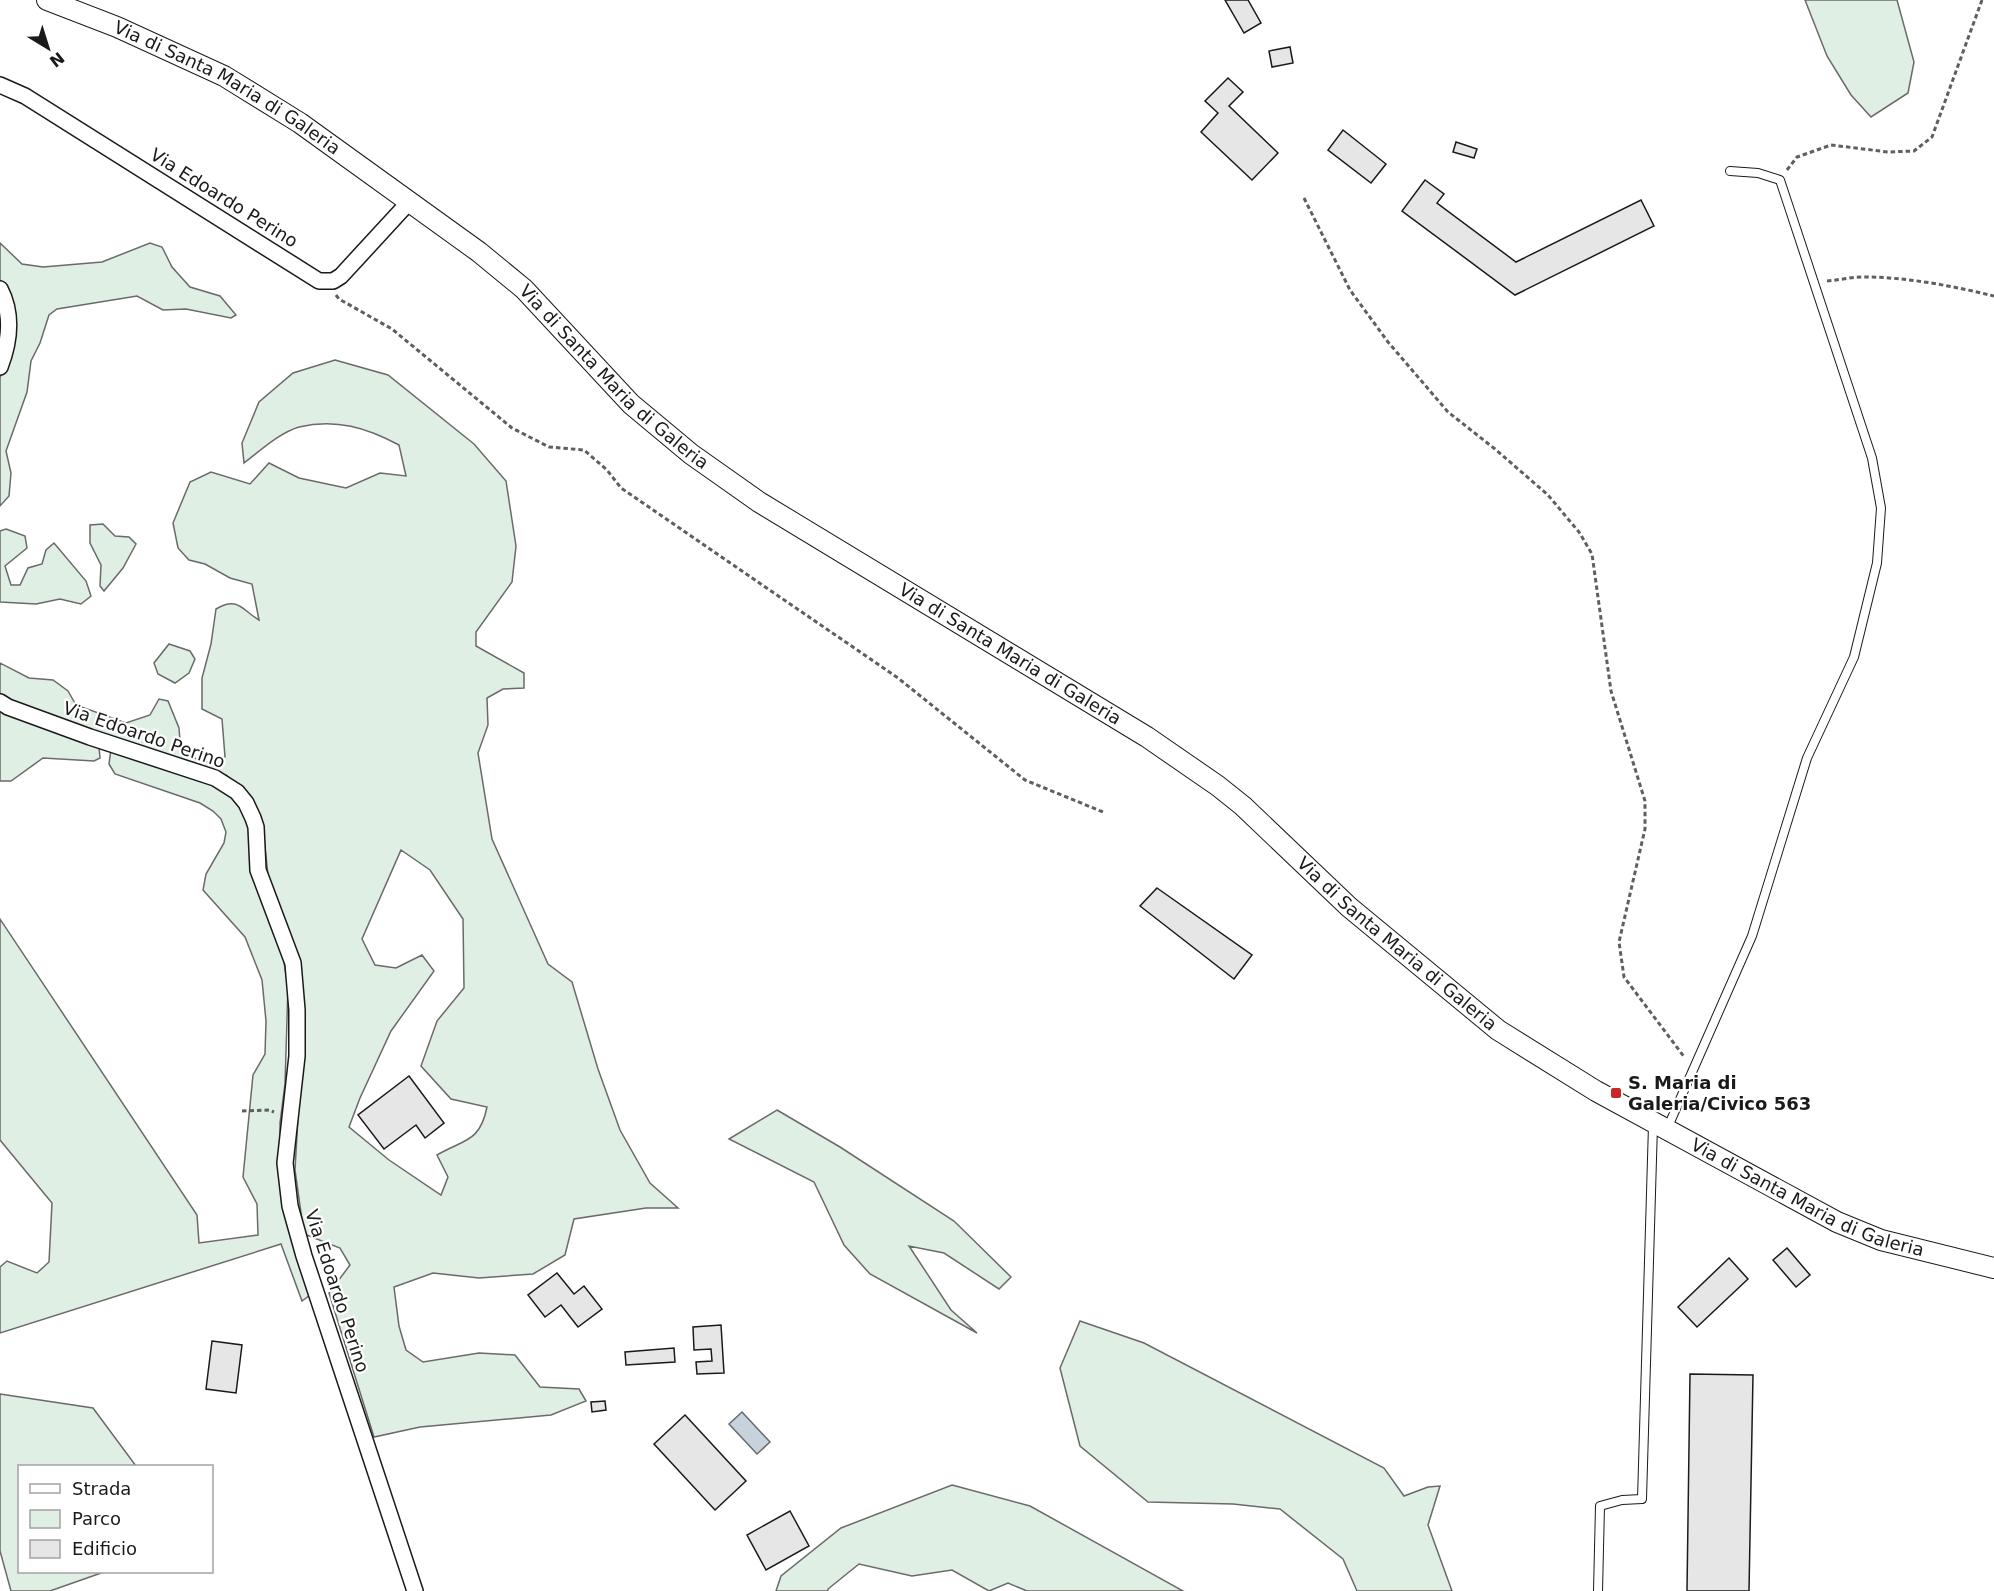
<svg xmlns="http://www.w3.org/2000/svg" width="1994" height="1591" font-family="'DejaVu Sans',sans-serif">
<rect width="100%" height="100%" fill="#fff"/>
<path fill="#e0efe3" stroke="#6a6a6a" stroke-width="1.5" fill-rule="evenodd" d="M1805,0H1897L1914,62L1908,93L1871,117L1851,95L1827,56Z
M0,243L22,264L43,267L102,262L150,243L162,247L172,267L190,287L220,296L236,315L231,318L186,309L163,310L137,296L57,309L49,315L40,343L31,361L27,392L6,451L11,473L9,496L0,506V378L11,342L5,287L0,280Z
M335,360L388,375L474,444L506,481L516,546L512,582L476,632V646L524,673V688L503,689L487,698L488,725L478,753L492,839L548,964L572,982L598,1069L620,1130L650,1183L678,1208H646L574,1219L565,1255L533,1274L479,1278L433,1273L394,1287L399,1326L406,1350L423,1362L479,1353L515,1355L540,1387L579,1389L586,1401L551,1415L420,1427L374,1437L329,1293L350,1265L340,1248L304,1234L295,1170L302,1046L268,875L263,828L251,797L226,775L219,777L11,704L0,695V663L29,678L53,680L68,691L76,705L126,723L150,715L159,699L168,701L179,728L181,754L207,762L225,757L222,719L202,709V678L211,644L216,609C238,596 242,610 259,620L252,584L230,578L205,564L189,560L178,548L173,523L190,482L211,472L250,484L269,463L299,478L346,488L380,473L406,476L399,445C367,428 336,418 299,427C279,433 260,451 244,463L242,443L259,402L293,373ZM401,850L430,870L463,919L464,988L437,1021L421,1066L451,1099L487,1107C480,1142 465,1139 437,1155L448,1177L441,1195L389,1160L349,1127L360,1098L391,1031L434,971L422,955L396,968L375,965L362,939Z
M103,524L115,536L129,537L136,544L123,568L104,591L100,586L101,565L90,543V525Z
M6,529L25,536L27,548L5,566L11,585H20L28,568L42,564L46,550L54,543L86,581L91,596L81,604L60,599L36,604L0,602V531Z
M169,644L190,651L195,659L189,673L175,683L158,674L154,663Z
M0,709L99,747L100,758L94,761L43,758L11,781H0Z
M111,749L224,788L245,810L282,950L288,987L285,1084L280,1123V1181L310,1295L302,1301L281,1244L0,1333V1267L7,1261L37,1273L49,1262L52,1203L0,1140V919L197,1215L199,1243L258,1235L257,1204L243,1177L253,1075L265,1054L266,1021L262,980L245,937L203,890L206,874L224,843L226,832L221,819L213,811L200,803L115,774L109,764Z
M777,1110L840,1147L954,1221L1011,1277L999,1289L944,1253L909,1246L951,1310L977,1333L870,1274L844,1245L814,1182L729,1139Z
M1080,1321L1144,1343L1384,1468L1404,1496L1428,1487L1440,1486L1428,1525L1452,1591H1357L1343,1559L1280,1509L1233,1504L1148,1502L1080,1446L1060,1368Z
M0,1394L93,1408L136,1466H20V1572H104L50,1591H11L0,1551Z
M952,1485L1030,1506L1183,1591H1027L1008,1583L989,1591L952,1570L912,1576L859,1564L828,1589V1591H776L781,1576L841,1528Z"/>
<path fill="#c6d2dc" stroke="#6a6a6a" stroke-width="1.5" d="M742,1412L770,1442L757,1454L729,1424Z"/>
<path fill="#e6e6e6" stroke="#1a1a1a" stroke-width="1.5" d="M1225,0H1248L1261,23L1244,33Z
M1290,47L1293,63L1272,67L1269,51Z
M1228,78L1243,92L1229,106L1278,153L1252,180L1201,132L1218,113L1205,101Z
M1343,130L1386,164L1371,183L1328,150Z
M1456,142L1477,149L1474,158L1453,152Z
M1425,180L1444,194L1437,203L1516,262L1641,200L1654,226L1515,295L1402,211Z
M1157,888L1252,955L1234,979L1140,906Z
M409,1076L444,1123L425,1138L416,1125L384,1149L358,1115Z
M1787,1248L1810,1275L1796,1287L1773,1260Z
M1729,1258L1748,1279L1697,1327L1678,1307Z
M557,1273L574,1294L584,1286L602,1309L578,1327L561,1305L545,1317L528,1295Z
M721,1325L724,1373L697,1374L696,1362L712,1361L711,1349L694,1350L693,1327Z
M212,1341L242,1345L236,1393L206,1389Z
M674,1348L675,1362L626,1365L625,1352Z
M1690,1374L1753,1375L1749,1591H1687Z
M605,1401L606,1410L592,1412L591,1402Z
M685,1415L746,1481L715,1510L654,1444Z
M790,1511L809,1546L766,1570L747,1535Z"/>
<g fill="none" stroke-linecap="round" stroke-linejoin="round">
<g stroke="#1a1a1a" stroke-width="10">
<path id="service" d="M1667,1129L1752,936L1807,758L1854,657L1877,563L1881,508L1872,458L1780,180L1758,173L1730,171
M1598,1591L1600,1506L1622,1500L1642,1499L1653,1125"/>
</g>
<g stroke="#1a1a1a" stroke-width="18">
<path id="minor" d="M0,85L25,96L319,281H333L341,276L410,201
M0,289C13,314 10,341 0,367
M0,702L8,707L90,737L215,778L237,792L246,803L253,818L256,827L258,870L293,963L297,1010V1056L285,1163L290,1206L304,1256L415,1591"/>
</g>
<g stroke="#1a1a1a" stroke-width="22">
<g id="tertiary">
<path id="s1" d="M47,0L117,27L224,76L300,123L479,252L524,289L631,404L691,454L759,502L1147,737L1218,786L1243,806L1349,907L1498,1030L1596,1091L1837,1222L1881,1240L1994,1268"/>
</g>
</g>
<path stroke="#5f5f5f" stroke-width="3" stroke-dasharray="4.5 3" stroke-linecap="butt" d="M1787,170L1797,157L1831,145L1888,152L1914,151L1932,137L1982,0
M1304,198L1350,290L1388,342L1448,412L1495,449L1548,495L1579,532L1592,554L1611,691L1645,801V829L1619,942L1624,977L1685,1058
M1827,281C1839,280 1852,277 1864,277C1906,277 1953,286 1994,296
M336,295L339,299L392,329L512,428L549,447L584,450L607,470L621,488L898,678L1025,780L1103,812
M242,1111L269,1110L274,1112"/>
<use href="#service" stroke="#fff" stroke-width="8"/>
<use href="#minor" stroke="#fff" stroke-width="15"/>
<use href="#tertiary" stroke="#fff" stroke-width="20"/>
</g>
<rect fill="#c62828" stroke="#fff" stroke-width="2" x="1610" y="1087" width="12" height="12" rx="3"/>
<g text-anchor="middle" stroke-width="4.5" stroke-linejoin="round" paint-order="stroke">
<g font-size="18" fill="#1a1a1a" stroke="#fff">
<text dy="6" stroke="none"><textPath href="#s1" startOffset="201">Via di Santa Maria di Galeria</textPath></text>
<text transform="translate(224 198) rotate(32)" y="6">Via Edoardo Perino</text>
<text dy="6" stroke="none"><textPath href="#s1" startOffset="687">Via di Santa Maria di Galeria</textPath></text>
<text dy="6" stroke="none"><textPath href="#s1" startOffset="1173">Via di Santa Maria di Galeria</textPath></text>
<text transform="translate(144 735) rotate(19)" y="6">Via Edoardo Perino</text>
<text dy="6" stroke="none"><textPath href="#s1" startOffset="1658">Via di Santa Maria di Galeria</textPath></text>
<text dy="6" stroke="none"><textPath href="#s1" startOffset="2144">Via di Santa Maria di Galeria</textPath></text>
<text transform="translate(337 1291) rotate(72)" y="6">Via Edoardo Perino</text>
</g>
<g font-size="18" font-weight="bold" fill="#1a1a1a" stroke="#fff" text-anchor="start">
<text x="1628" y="1089">S. Maria di<tspan x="1628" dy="21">Galeria/Civico 563</tspan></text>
</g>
</g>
<rect x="18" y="1465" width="195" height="108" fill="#ffffff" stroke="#a3a3a3" stroke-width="1.5"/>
<rect x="30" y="1484" width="30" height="9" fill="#ffffff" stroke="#a3a3a3" stroke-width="1.5"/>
<text x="72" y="1495" font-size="18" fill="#1a1a1a">Strada</text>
<rect x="30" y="1510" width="30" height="18" fill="#e0efe3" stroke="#a3a3a3" stroke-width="1.5"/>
<text x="72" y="1525" font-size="18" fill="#1a1a1a">Parco</text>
<rect x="30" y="1540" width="30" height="18" fill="#e6e6e6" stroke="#a3a3a3" stroke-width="1.5"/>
<text x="72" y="1555" font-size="18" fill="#1a1a1a">Edificio</text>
<g transform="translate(48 48) rotate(142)" stroke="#ffffff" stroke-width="4.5" paint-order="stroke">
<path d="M0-4.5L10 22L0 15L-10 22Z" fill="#1a1a1a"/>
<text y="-9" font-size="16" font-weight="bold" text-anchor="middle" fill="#1a1a1a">N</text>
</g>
</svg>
